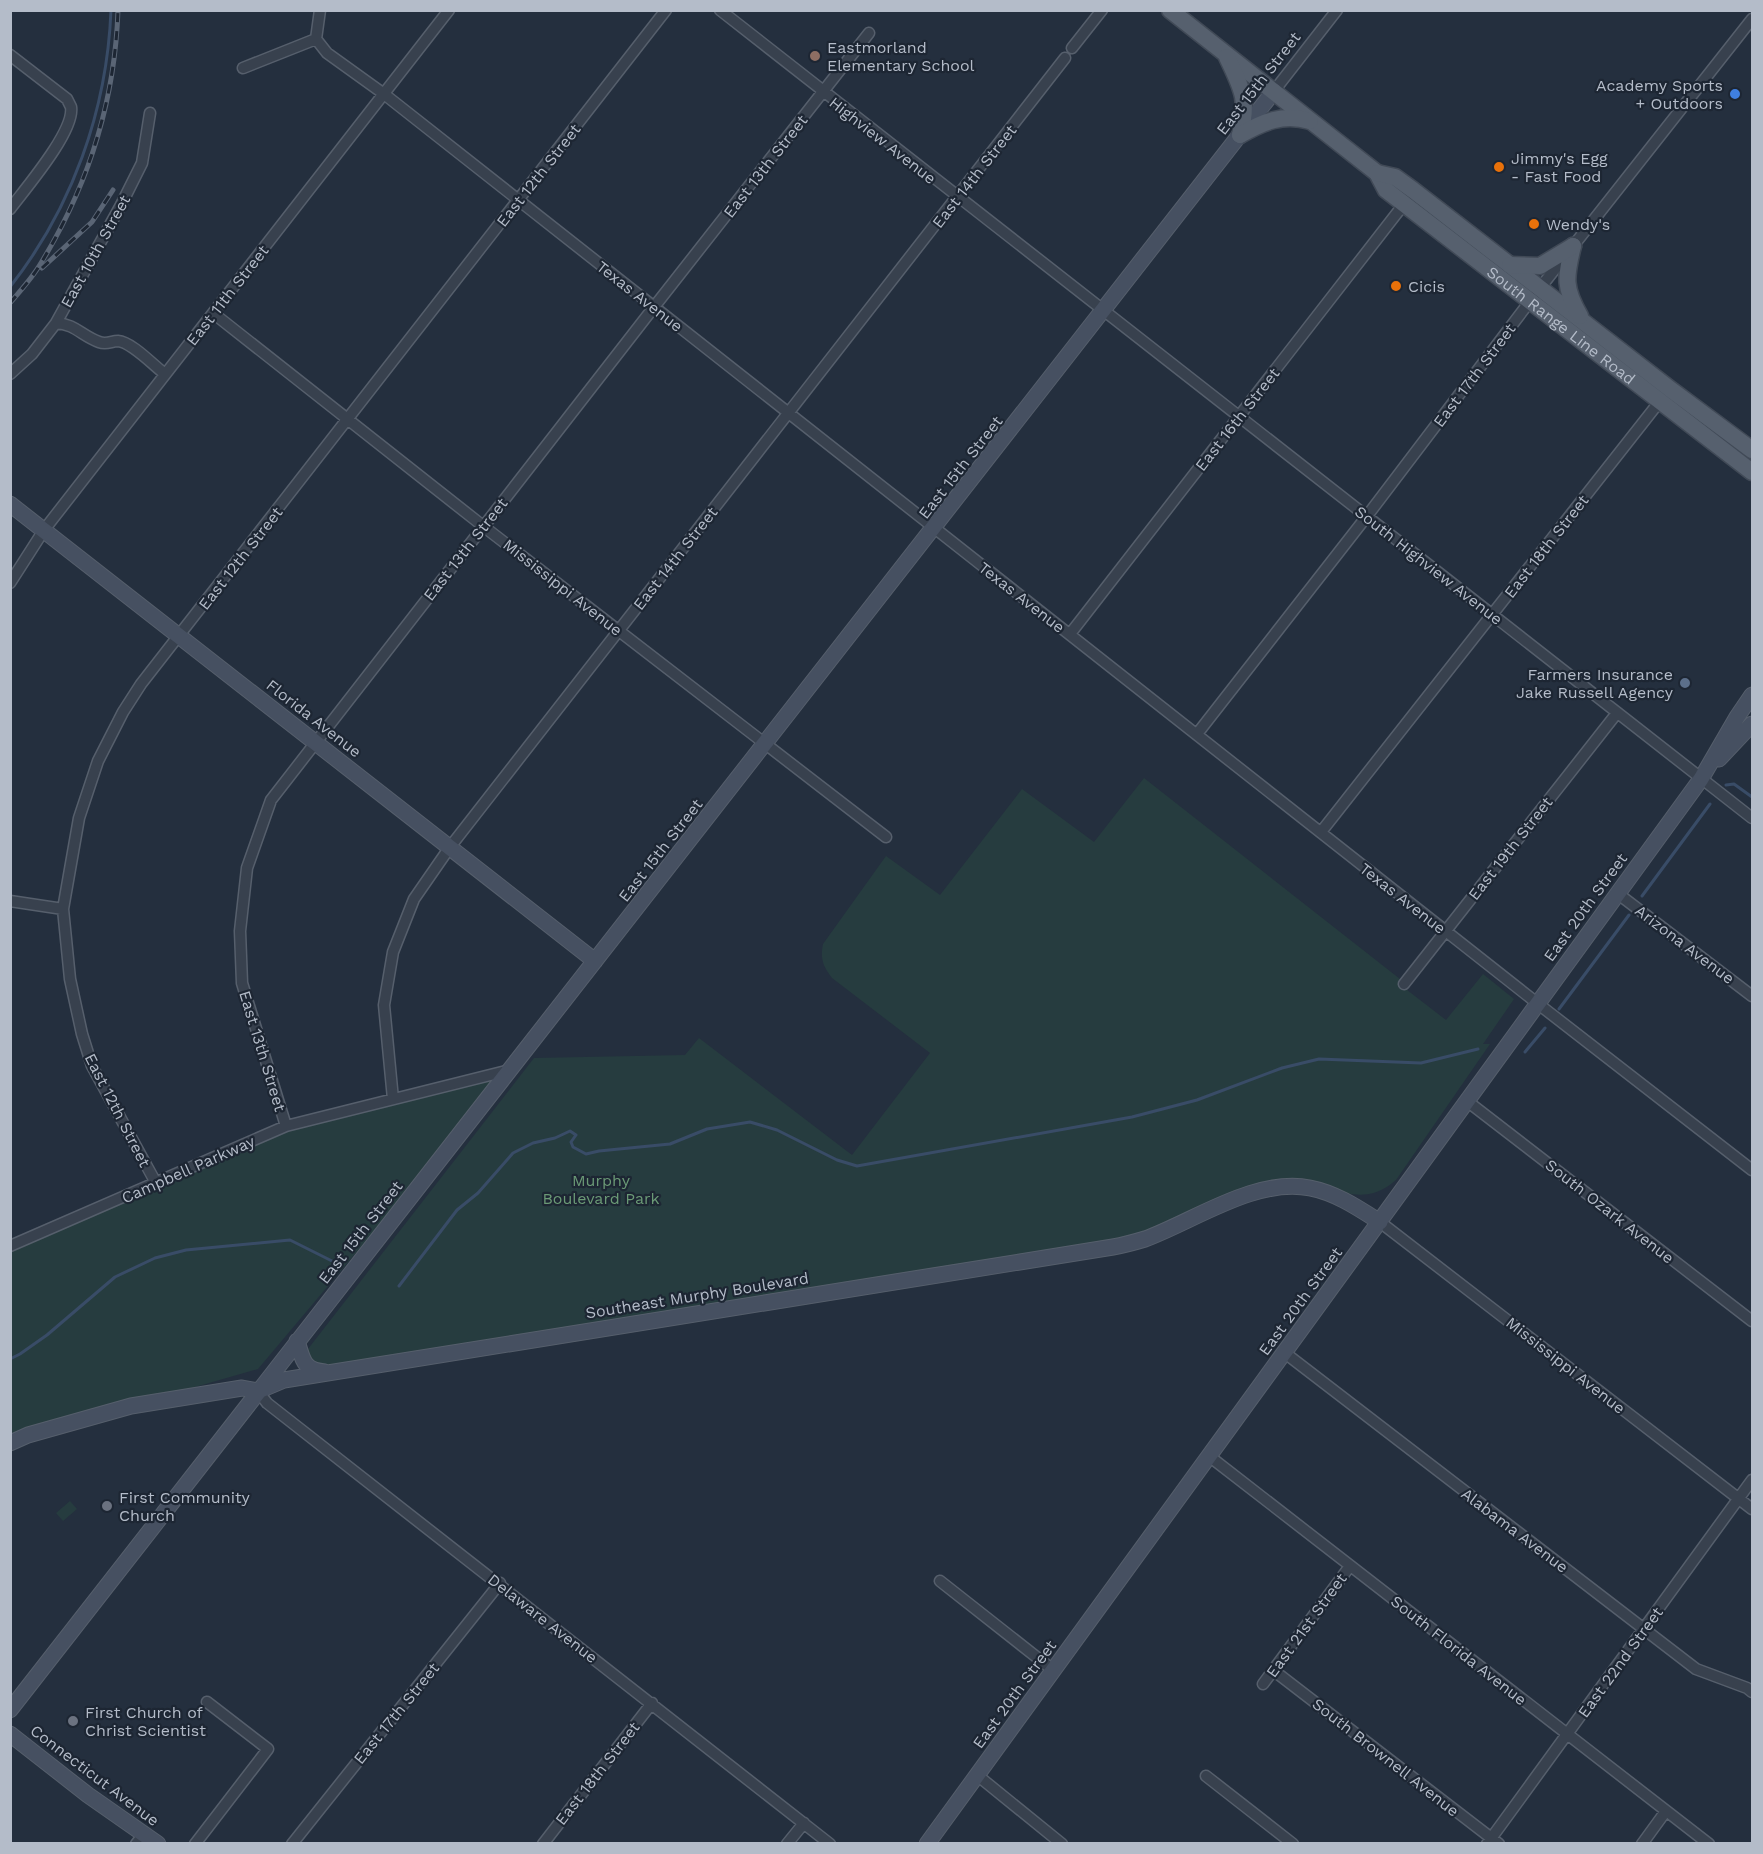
<svg xmlns="http://www.w3.org/2000/svg" width="1763" height="1854" font-family="'Work Sans',sans-serif">
<rect width="100%" height="100%" fill="#242f3e"/>
<path fill="#263c3f" d="M1144,778L1400,979L1398,983L1446,1020L1483,974L1514,999L1483,1044H1490L1396,1180C1363,1209 1337,1187 1299,1182L1133,1238L320,1368L305,1356L308,1349L534,1058L685,1055L699,1038L852,1155L930,1053L832,978C823,966 820,959 823,944L886,856L940,895L1022,789L1094,842Z
M510,1070L258,1369L28,1435L11,1443V1246L286,1126Z
M70,1501L77,1509L63,1521L56,1513Z"/>
<g fill="none" stroke-linecap="round" stroke-linejoin="round">
<path stroke="#394c67" stroke-width="3" d="M10,287C72,208 107,111 111,10
M1726,785L1734,784L1752,797
M1642,896L1710,804
M1559,1009L1629,915
M1525,1052L1545,1028
M399,1286L457,1210L478,1193L513,1153L533,1143L555,1138L570,1131L576,1135L571,1142L573,1147L586,1154L599,1151L670,1144L707,1129L750,1122L777,1130L837,1160L857,1166L1132,1117L1197,1100L1282,1068L1319,1059L1421,1063L1478,1049
M10,1359L20,1354L47,1335L115,1277L155,1258L186,1250L290,1240L332,1261"/>
<g stroke="#565f6c" stroke-width="13">
<path id="street" d="M320,10L316,39L327,53L384,94L1537,1003L1752,1170
M720,10L1752,818
M1072,48L1102,10
M10,55L67,99C68,101 70,105 71,107C75,131 25,189 10,209
M243,68L316,39
M1274,91L1337,10
M213,313L483,526L886,837
M56,323C75,324 82,336 99,342C107,345 111,341 118,341C132,342 154,366 165,374
M10,374L32,354L56,323L121,205L142,163L150,113
M10,583L44,530L449,10
M1070,634L1404,204
M1197,734L1367,516L1540,288L1752,19
M1321,832L1660,401
M1617,893L1752,996
M10,901L63,909
M1404,984L1617,713
M393,1099L384,1005L393,952L414,899L450,847L1065,58
M1467,1101L1752,1321
M286,1126L242,983L240,931L247,868L271,800L654,307L869,33
M156,1183L92,1066L82,1034L70,979L63,909L79,818L98,761L123,712L141,684L666,10
M1380,1222L1752,1509
M10,1246L286,1126L510,1070
M1285,1353L1696,1669L1747,1688L1752,1692
M258,1391L267,1403L830,1844
M1209,1456L1709,1844
M940,1581L1053,1670
M1273,1670L1499,1844
M1263,1684L1350,1566
M977,1775L1062,1844
M1206,1776L1293,1844
M136,1844L144,1834
M195,1844L268,1749L207,1702
M292,1844L500,1583
M543,1844L652,1703
M787,1844L804,1823
M1487,1844L1752,1480
M1642,1844L1666,1811"/>
</g>
<g stroke="#565f6c" stroke-width="17">
<path id="secondary" d="M10,504L595,961
M1719,759L1752,724
M297,1341C303,1360 303,1370 325,1372
M10,1443L28,1435L131,1406L242,1388L258,1391L284,1380L1113,1247C1124,1245 1135,1242 1145,1239C1194,1221 1256,1177 1310,1188C1336,1193 1358,1208 1380,1222
M10,1710C430,1170 856,634 1274,91
M10,1734L88,1795L158,1844
M927,1844L1701,779L1737,717L1752,695"/>
</g>
<g stroke="#414a57" stroke-width="19">
<g id="primary">
<path id="s1" d="M1170,10L1377,173L1386,190L1752,472"/>
<path d="M1227,57C1242,89 1249,99 1240,135"/>
<path d="M1240,135C1263,122 1283,113 1310,121"/>
<path d="M1377,173L1395,177L1413,190L1670,389L1752,450"/>
<path d="M1573,246C1565,278 1564,288 1580,316"/>
<path d="M1510,265L1540,266L1573,246"/>
</g>
</g>
<use href="#street" stroke="#38414e" stroke-width="10"/>
<use href="#secondary" stroke="#465061" stroke-width="15"/>
<use href="#primary" stroke="#56606e" stroke-width="16"/>
<g stroke="#5a6575" stroke-width="5">
<path id="rail" d="M42,268L92,222L113,190
M10,303C21,290 33,277 41,263C88,186 115,100 118,10"/>
</g>
<use href="#rail" stroke="#1d2633" stroke-width="3" stroke-dasharray="9" stroke-linecap="butt"/>
</g>
<circle fill="#8d6e63" stroke="#1d2633" stroke-width="2" cx="815" cy="56" r="6"/>
<circle fill="#3f7fe0" stroke="#1d2633" stroke-width="2" cx="1735" cy="94" r="6"/>
<g fill="#e8710a" stroke="#1d2633" stroke-width="2">
<circle cx="1499" cy="167" r="6"/>
<circle cx="1534" cy="224" r="6"/>
<circle cx="1396" cy="286" r="6"/>
</g>
<circle fill="#5c6f8a" stroke="#1d2633" stroke-width="2" cx="1685" cy="683" r="6"/>
<g fill="#6b7280" stroke="#1d2633" stroke-width="2">
<circle cx="107" cy="1506" r="6"/>
<circle cx="73" cy="1721" r="6"/>
</g>
<g text-anchor="middle" stroke-width="4.5" stroke-linejoin="round" paint-order="stroke">
<g font-size="16" fill="#b4bcc9" stroke="#1d2633" text-anchor="start">
<text x="827" y="53">Eastmorland<tspan x="827" dy="18">Elementary School</tspan></text>
<text x="1723" y="91" text-anchor="end">Academy Sports<tspan x="1723" dy="18">+ Outdoors</tspan></text>
<text x="1511" y="164">Jimmy's Egg<tspan x="1511" dy="18">- Fast Food</tspan></text>
<text x="1546" y="230">Wendy's</text>
<text x="1408" y="292">Cicis</text>
<text x="1673" y="680" text-anchor="end">Farmers Insurance<tspan x="1673" dy="18">Jake Russell Agency</tspan></text>
<text x="119" y="1503">First Community<tspan x="119" dy="18">Church</tspan></text>
<text x="85" y="1718">First Church of<tspan x="85" dy="18">Christ Scientist</tspan></text>
</g>
<g font-size="16" fill="#b4bcc9" stroke="#1d2633">
<text transform="translate(1258 83) rotate(-52)" y="6">East 15th Street</text>
<text transform="translate(883 140) rotate(38)" y="6">Highview Avenue</text>
<text transform="translate(765 166) rotate(-52)" y="6">East 13th Street</text>
<text transform="translate(538 175) rotate(-52)" y="6">East 12th Street</text>
<text transform="translate(974 176) rotate(-52)" y="6">East 14th Street</text>
<text transform="translate(95 251) rotate(-61)" y="6">East 10th Street</text>
<text transform="translate(227 295) rotate(-52)" y="6">East 11th Street</text>
<text transform="translate(640 296) rotate(38)" y="6">Texas Avenue</text>
<text dy="6" stroke="none"><textPath href="#s1" startOffset="504">South Range Line Road</textPath></text>
<text transform="translate(1474 375) rotate(-53)" y="6">East 17th Street</text>
<text transform="translate(1237 419) rotate(-52)" y="6">East 16th Street</text>
<text transform="translate(960 467) rotate(-52)" y="6">East 15th Street</text>
<text transform="translate(1546 546) rotate(-52)" y="6">East 18th Street</text>
<text transform="translate(465 549) rotate(-52)" y="6">East 13th Street</text>
<text transform="translate(240 558) rotate(-52)" y="6">East 12th Street</text>
<text transform="translate(675 558) rotate(-52)" y="6">East 14th Street</text>
<text transform="translate(1429 565) rotate(38)" y="6">South Highview Avenue</text>
<text transform="translate(563 587) rotate(38)" y="6">Mississippi Avenue</text>
<text transform="translate(1022 597) rotate(38)" y="6">Texas Avenue</text>
<text transform="translate(314 718) rotate(38)" y="6">Florida Avenue</text>
<text transform="translate(1510 848) rotate(-52)" y="6">East 19th Street</text>
<text transform="translate(660 850) rotate(-52)" y="6">East 15th Street</text>
<text transform="translate(1403 898) rotate(38)" y="6">Texas Avenue</text>
<text transform="translate(1585 907) rotate(-54)" y="6">East 20th Street</text>
<text transform="translate(1685 944) rotate(37)" y="6">Arizona Avenue</text>
<text transform="translate(263 1051) rotate(73)" y="6">East 13th Street</text>
<text transform="translate(118 1110) rotate(63)" y="6">East 12th Street</text>
<text transform="translate(188 1169) rotate(-24)" y="6">Campbell Parkway</text>
<text transform="translate(1610 1211) rotate(38)" y="6">South Ozark Avenue</text>
<text transform="translate(360 1232) rotate(-52)" y="6">East 15th Street</text>
<text transform="translate(697 1295) rotate(-9)" y="6">Southeast Murphy Boulevard</text>
<text transform="translate(1300 1301) rotate(-54)" y="6">East 20th Street</text>
<text transform="translate(1566 1365) rotate(38)" y="6">Mississippi Avenue</text>
<text transform="translate(1515 1530) rotate(37)" y="6">Alabama Avenue</text>
<text transform="translate(543 1618) rotate(38)" y="6">Delaware Avenue</text>
<text transform="translate(1306 1625) rotate(-54)" y="6">East 21st Street</text>
<text transform="translate(1459 1650) rotate(38)" y="6">South Florida Avenue</text>
<text transform="translate(1620 1662) rotate(-54)" y="6">East 22nd Street</text>
<text transform="translate(1014 1694) rotate(-54)" y="6">East 20th Street</text>
<text transform="translate(396 1713) rotate(-51)" y="6">East 17th Street</text>
<text transform="translate(1386 1757) rotate(38)" y="6">South Brownell Avenue</text>
<text transform="translate(597 1773) rotate(-52)" y="6">East 18th Street</text>
<text transform="translate(95 1775) rotate(37)" y="6">Connecticut Avenue</text>
</g>
<g font-size="16" fill="#6b9a76" stroke="#1d2633">
<text x="601" y="1186">Murphy<tspan x="601" dy="18">Boulevard Park</tspan></text>
</g>
</g>
<rect width="1763" height="1854" fill="none" stroke="#b4bcc9" stroke-width="24"/>
</svg>
